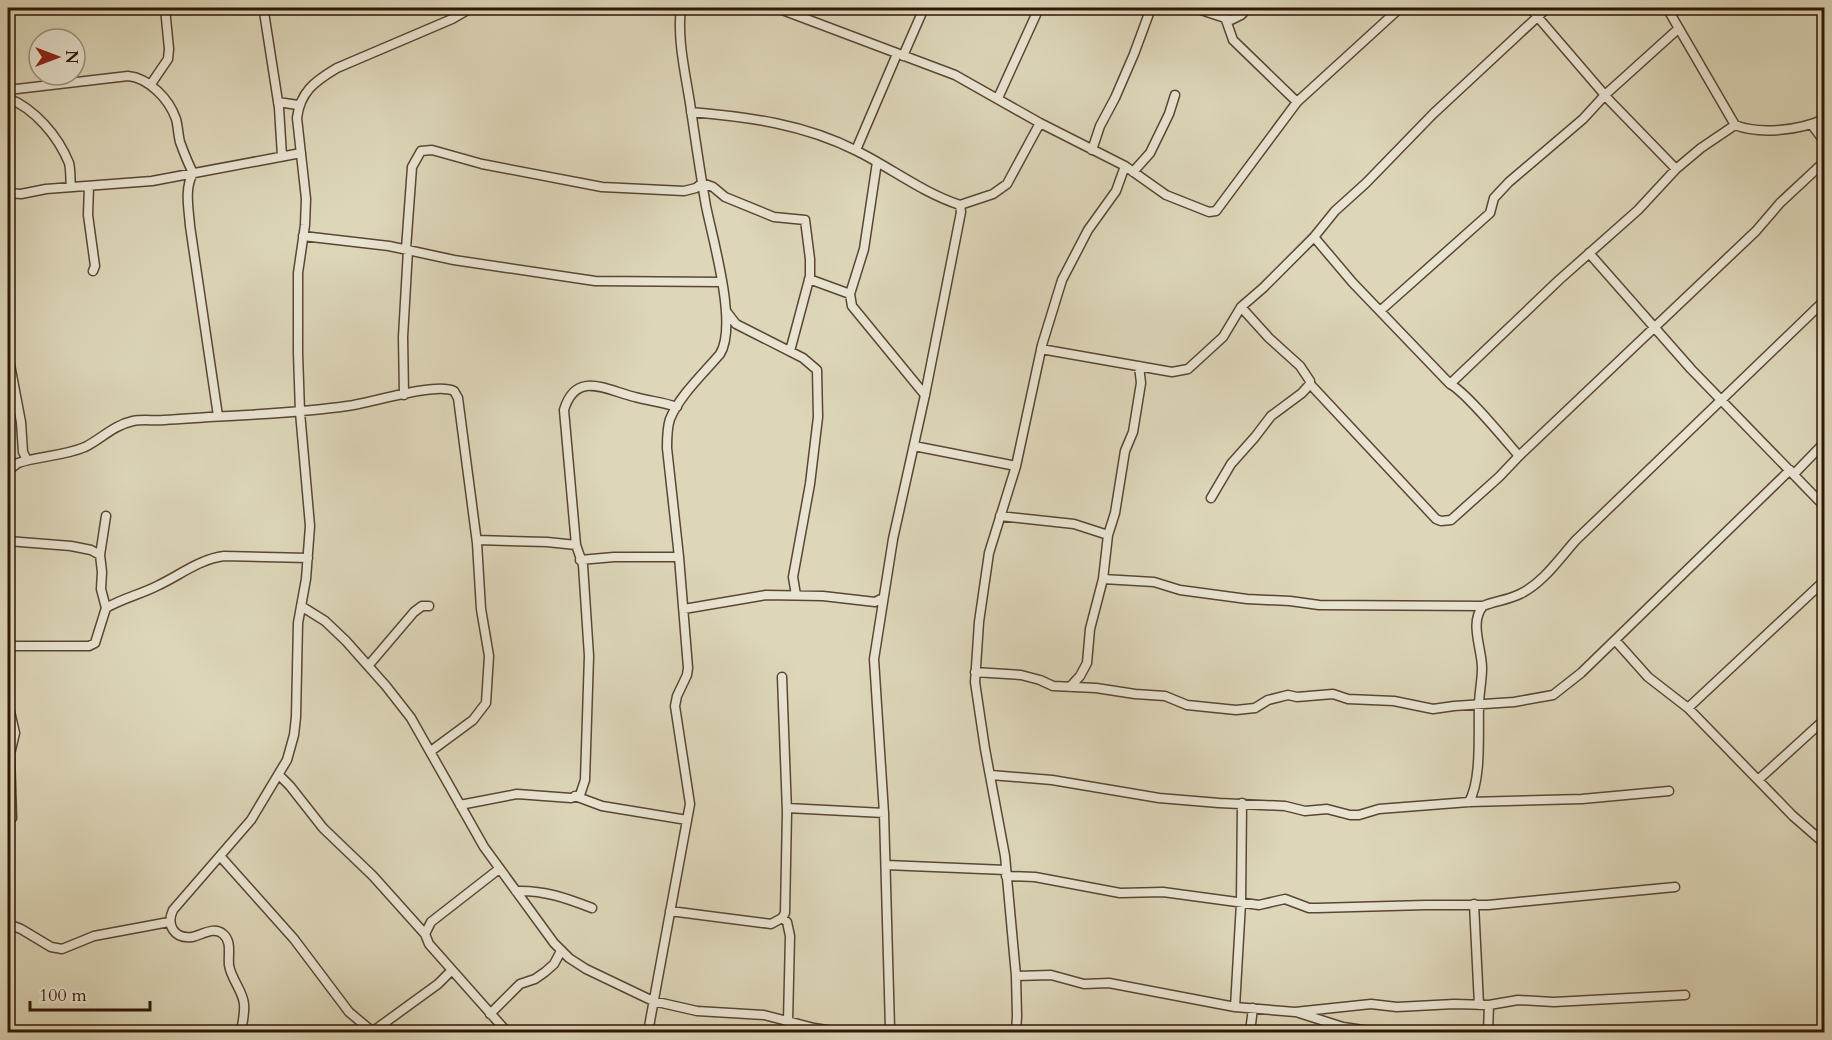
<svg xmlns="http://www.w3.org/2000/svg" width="1832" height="1040" font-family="Cardo,serif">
<rect width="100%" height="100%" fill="#ddd6b9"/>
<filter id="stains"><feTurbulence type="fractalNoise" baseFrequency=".00333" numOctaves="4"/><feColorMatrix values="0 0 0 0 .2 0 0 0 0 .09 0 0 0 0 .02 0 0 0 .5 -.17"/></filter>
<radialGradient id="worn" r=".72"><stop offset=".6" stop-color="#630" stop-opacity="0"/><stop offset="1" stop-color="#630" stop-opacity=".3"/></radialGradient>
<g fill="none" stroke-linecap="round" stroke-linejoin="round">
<g stroke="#5a4633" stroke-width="11">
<path id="minor" d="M777,8L955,75L1040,123L1125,166L1166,195L1209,212L1216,211L1297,102L1400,8
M1195,8L1231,20L1241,15L1248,8
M1530,8L1610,101L1676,169
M1667,8L1735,125C1760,135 1801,130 1824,119
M264,12L279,108L282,156
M1226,20L1233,40L1297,102
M903,56L924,8
M151,84L168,59L169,49L165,8
M8,90L128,76C149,78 169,99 176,119C178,126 178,134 180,142C184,153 188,163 193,173C184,189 189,210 190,226L218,416
M8,98C35,109 58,136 69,163C71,171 70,180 71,187
M998,98L1039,8
M278,102L298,105
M691,112C749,117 804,124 857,151C891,168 923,193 960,205L961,212L925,395L893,539L874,659L884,813L890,1029L892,1032
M1812,125L1824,141
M856,150L897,54
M1092,150L1100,126L1115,98L1134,54L1151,8
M877,162L864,249L850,294L852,306L925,395
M1133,172L1150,153L1169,114L1175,95
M89,186L88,215L95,266L93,271
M8,193L21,194L46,189L152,181L301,153
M960,205L993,194L1007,184L1040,123
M303,236L389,246L454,260L595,281L721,282
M1314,237L1353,283L1450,384C1466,392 1505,440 1519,456
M406,249L412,167L421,151L432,150L482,164L602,187L684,191L696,188L702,183L713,187L725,197L774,217L805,220L810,259V276L790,351
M1589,253L1691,369L1824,506
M809,279L850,294
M726,311L736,324L803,358L817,370L818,417L810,484L793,577L796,595
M1380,311L1490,213L1494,198L1509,182L1583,119L1606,94L1678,29
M1041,349L1172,372L1188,369L1223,337L1241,307L1263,288L1314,237L1335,211L1366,183L1433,114L1547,8
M8,354L21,422L23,452L27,460
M1310,384L1436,519L1441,521L1451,520L1499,477L1519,456L1756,231L1780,203L1824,162
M1450,384L1559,280L1638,210L1676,169L1701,148L1735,125
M404,395L403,337L408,250
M914,446L1016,466
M1794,474L1824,443
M8,478L10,469L18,463C39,456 64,456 85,447C101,439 114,425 133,421C143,419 154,421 164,420C225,415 286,415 347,406C371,403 435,382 454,391L458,398L477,543L481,609L489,656L486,703L473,720L431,751
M1211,498L1231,464L1255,437L1271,416L1302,393L1310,384V381L1300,366L1269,338L1241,307
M1000,516L1074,524L1108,535
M477,540L547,542L576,545
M8,541L71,546L91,550L100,555
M580,560L614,557H679
M1103,579L1154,582L1180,590L1247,599L1290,601L1319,605L1483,606
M301,606L325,621L346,641L386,686L411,718L484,847L554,943L569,958L586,969L653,1001L697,1011L764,1015L814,1028L840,1032
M106,608C123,598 142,594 159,585C180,575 200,559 224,556L308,558
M684,609L766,595L823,596L875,602L883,598
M1615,640L1648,677L1688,708L1793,816L1824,843
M8,646H89L95,643L106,608L101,589L102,572L100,555L106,516
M368,666L414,612L422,606H429
M975,672L1021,675L1040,680L1053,686L1096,688L1135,694L1165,696L1187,705L1236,710L1255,708L1268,700L1288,695L1297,697L1333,694L1348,699L1394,701L1433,709L1454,706L1514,702L1553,695L1581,673L1790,470
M1070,687L1080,676L1087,663L1090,629L1103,579L1108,535L1115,513L1125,451L1133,432L1141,383L1139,366
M8,703L15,733L10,754L12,818
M1688,708L1824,581
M279,775L290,786L323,828L373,876L425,934
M991,775L1052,780L1159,798L1219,803L1285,806L1305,811L1327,809L1350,815H1359L1379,809L1469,802L1582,799L1669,791
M1758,780L1824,720
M575,796L602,806L687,820
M1469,802C1482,779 1478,732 1479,706C1479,693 1482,681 1482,668C1482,648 1469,623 1483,606C1495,601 1508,600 1520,594C1543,583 1559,559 1576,540L1824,301
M460,805L517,794L571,798L580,795L585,780L589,656L583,565L576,545L564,410C576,370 606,390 635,397C649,401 663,402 677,407
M787,808L884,813
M220,856L294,939L349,1012L373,1032
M886,865L1006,870
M499,869L431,922L425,934L429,944L507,1032
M1006,876L1035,877L1120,893L1163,892L1259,905L1285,899L1309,908H1317L1426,905H1488L1675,887
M516,891C544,890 566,898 592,908
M1474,904L1479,1005
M670,911L771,924L782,918L785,913L787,812L782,677
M782,918L787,922L790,936L788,1022
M8,924L21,929L51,947L62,949L94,936L169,922
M1016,976L1051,975L1084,984L1109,983L1235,1007L1295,1012L1371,1004L1397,1007L1454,1004L1489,1005L1518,1000L1554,1002L1685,995
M1235,1007L1241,903L1242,803
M1299,1013L1343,1027L1376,1032
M490,1014L520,984L535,979L545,972L554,964L561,951
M241,1032C242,1024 245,1014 244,1004C243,991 231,979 229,965C228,955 232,941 223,934C214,926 202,935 192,937C174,939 166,925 173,910L251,820L287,760L294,735L296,717L298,623L306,579L310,526L300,412L298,353V273L305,225L306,199L297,118C300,92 315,81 337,68L452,19L471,8
M372,1032L438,984L452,970
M648,1032L690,804L675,706L677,696L687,675L688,668L679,557L667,448C667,439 667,428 670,419C680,395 703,374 720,354C738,325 713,241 706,206C700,172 695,137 690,103C685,72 677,38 681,8
M1016,1032L1017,1016L1016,976L1005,856L985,749L975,682L979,622L989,553L1016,466L1042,345L1062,280L1088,230L1116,191L1125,166
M1250,1032L1253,1008
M1488,1032L1489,1005"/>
</g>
<use href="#minor" stroke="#e9e4d2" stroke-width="8"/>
</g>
<rect width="1832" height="1040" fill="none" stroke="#ddd6b9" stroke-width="30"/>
<rect x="9" y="9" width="1814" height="1022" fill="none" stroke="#2f1606" stroke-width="3"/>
<rect x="15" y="15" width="1802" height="1010" fill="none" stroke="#2f1606" stroke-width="1.5"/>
<g transform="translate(57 57) rotate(90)"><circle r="28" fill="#e9e4d2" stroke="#9f9280" stroke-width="1.5"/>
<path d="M0-4.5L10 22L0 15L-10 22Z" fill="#8f2418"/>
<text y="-9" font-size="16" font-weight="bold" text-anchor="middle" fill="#2f1606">N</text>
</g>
<path d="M30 1001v9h120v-9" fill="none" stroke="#2f1606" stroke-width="3"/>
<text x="39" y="1001" font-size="18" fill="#2f1606" stroke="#e9e4d2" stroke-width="4.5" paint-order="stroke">100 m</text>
<rect width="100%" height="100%" filter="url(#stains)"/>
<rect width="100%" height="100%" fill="url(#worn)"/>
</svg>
